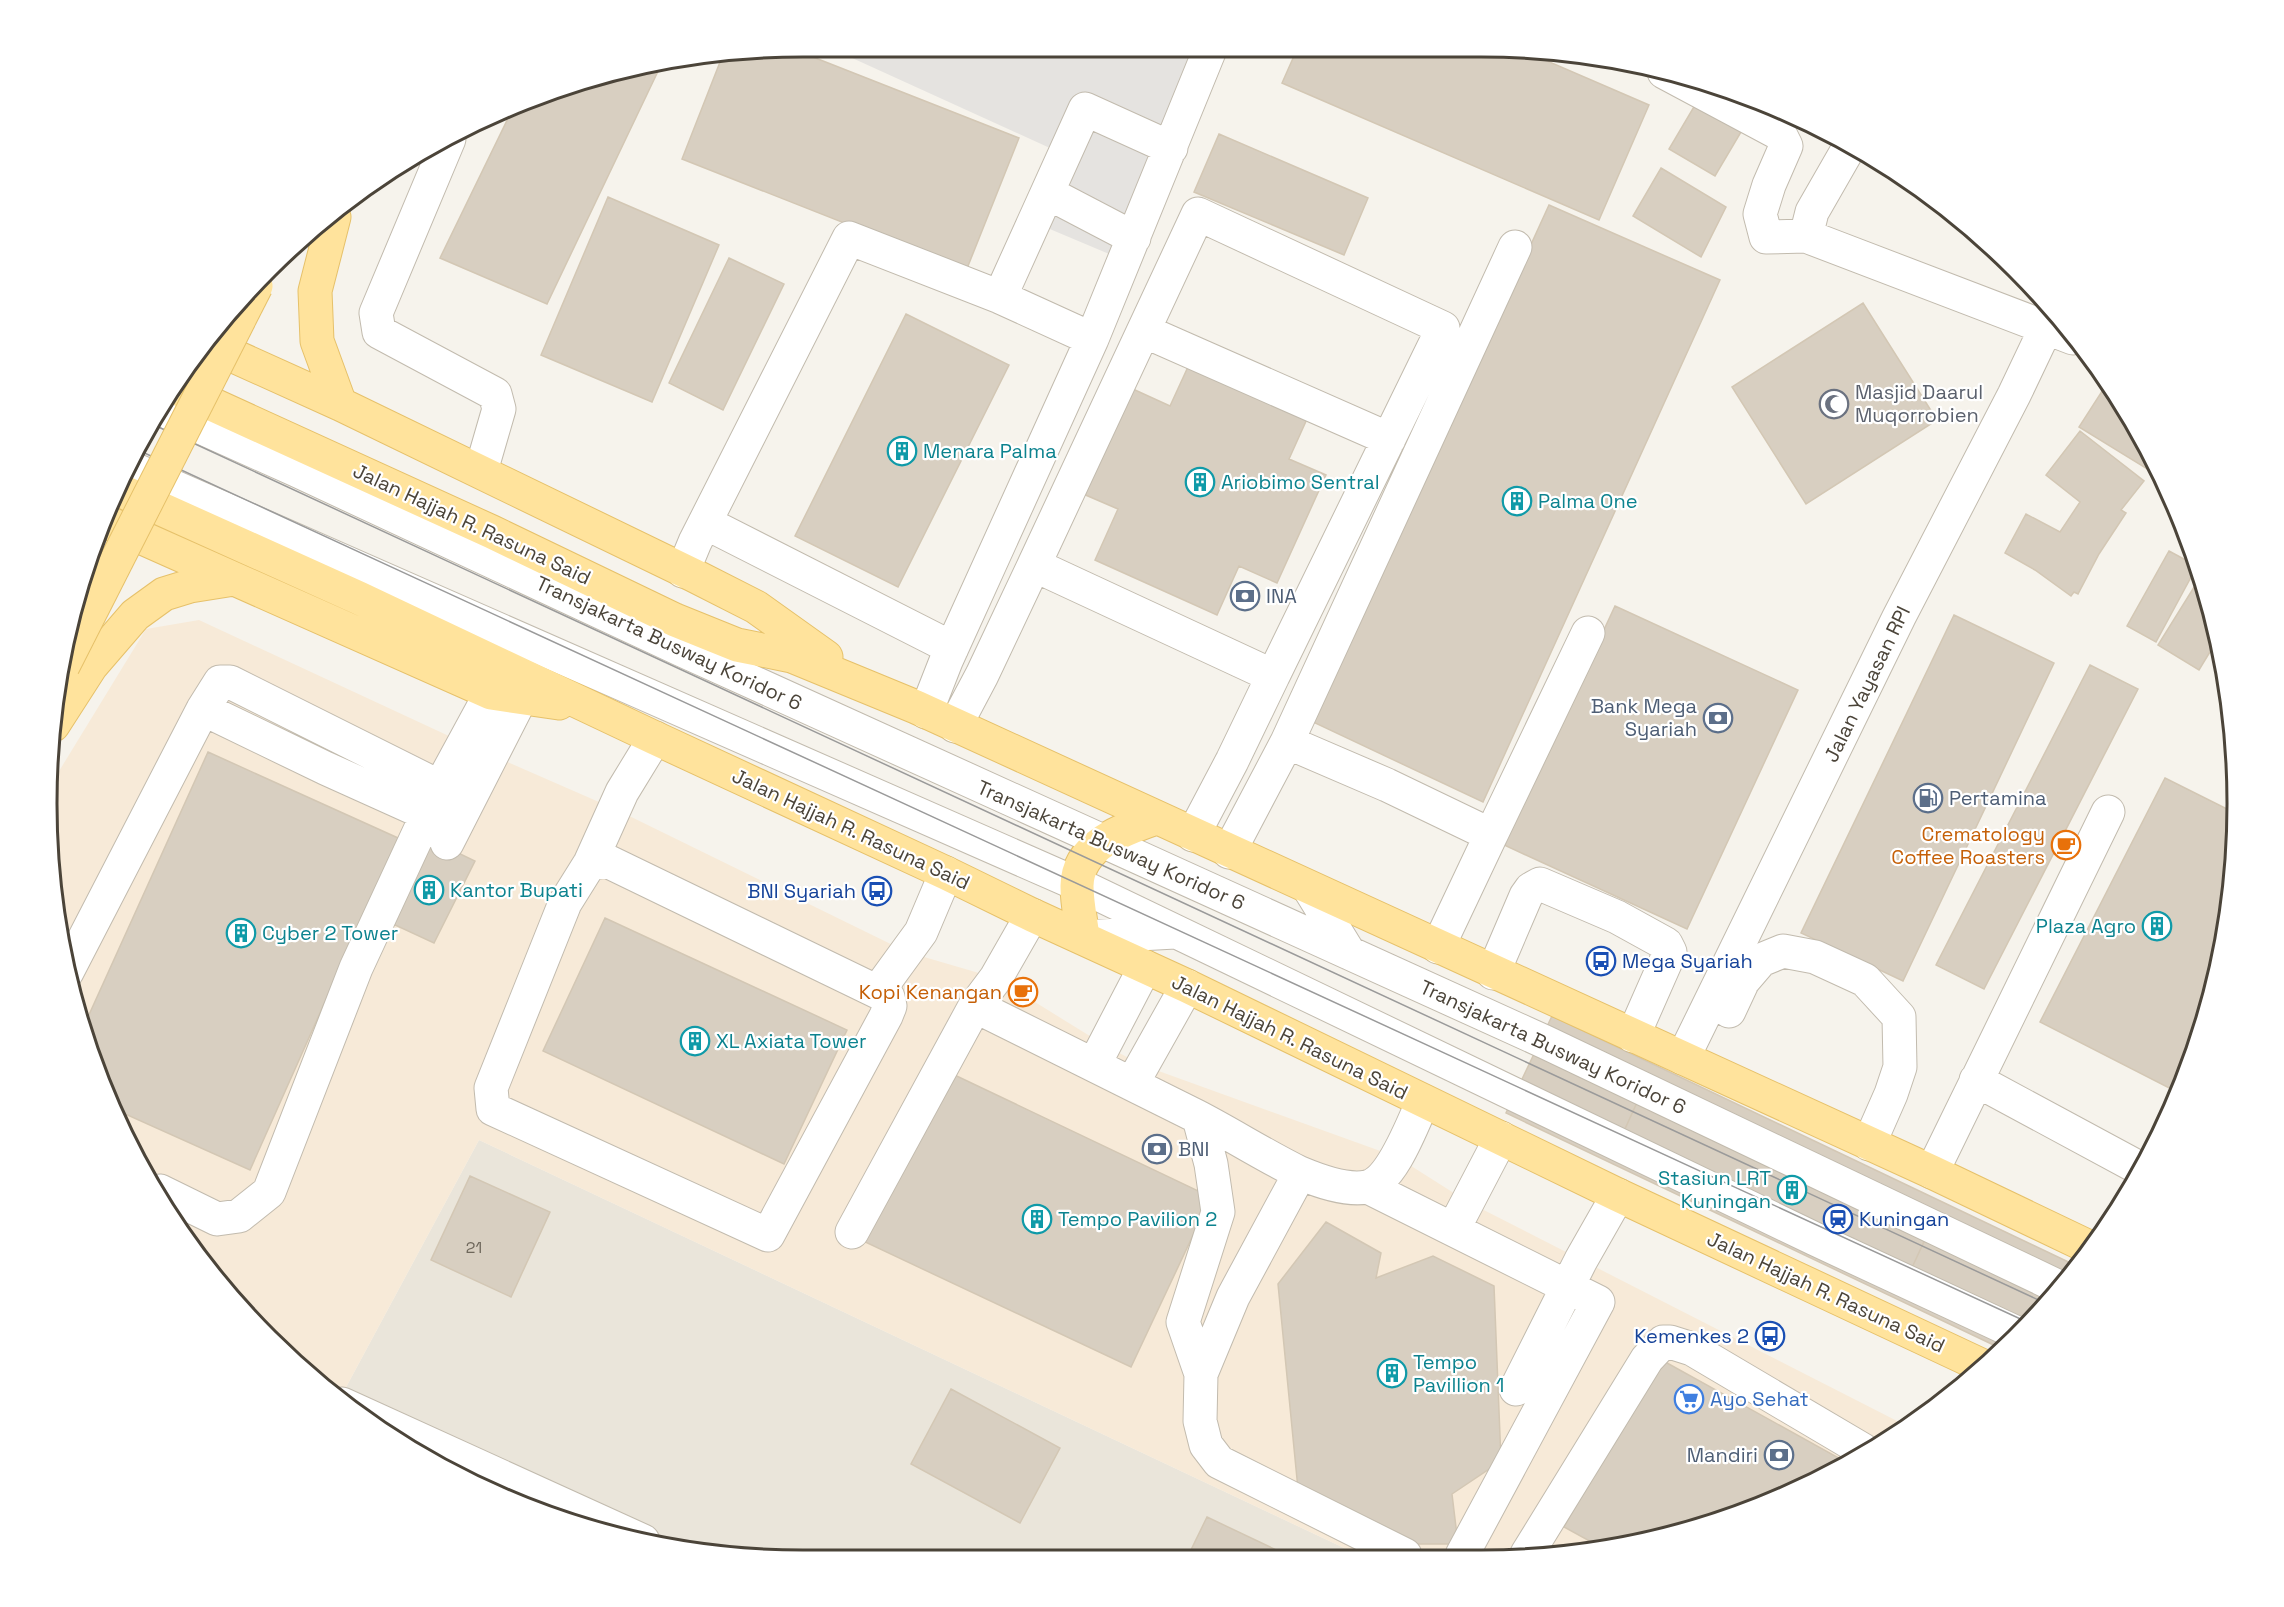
<svg xmlns="http://www.w3.org/2000/svg" width="2284" height="1607" font-family="'Space Grotesk',sans-serif">
<rect width="100%" height="100%" fill="#f6f3ec"/>
<path fill="#eae5da" d="M479,1140L1359,1555L754,1559L608,1535L469,1483L343,1404L344,1391Z"/>
<path fill="#f7ead8" d="M199,620L464,743L615,809L907,952L996,978L1106,1046L1142,1065L1397,1157L1468,1202L1903,1424L1815,1483L1677,1535L1580,1554L1359,1555L479,1140L344,1391L308,1372L235,1303L124,1138L72,1000L53,903V781L146,629Z"/>
<path fill="#e5e3e0" d="M828,47H1220L1169,190L1140,267L1045,227L1063,154Z"/>
<path fill="#d8cfc1" stroke="#d3c7b4" stroke-width="1.5" d="M1298,47H1481L1524,51L1649,105L1599,220L1282,83Z
M790,48L1019,138L966,271L682,159L722,57Z
M661,65L547,304L440,258L515,104L607,72Z
M1695,105L1741,132L1715,176L1669,149Z
M1219,134L1368,198L1344,255L1194,192Z
M1661,168L1726,207L1701,257L1633,216Z
M608,197L719,245L652,402L541,355Z
M1549,205L1720,280L1483,802L1313,722Z
M729,258L784,284L723,410L669,383Z
M1863,303L1937,420L1806,504L1732,387Z
M906,314L1009,365L898,587L795,536Z
M1193,356L1311,410L1289,459L1326,475L1277,583L1239,566L1217,615L1095,560L1118,509L1074,490L1122,384L1170,406Z
M2106,385L2136,425L2157,475L2079,427Z
M2080,431L2144,481L2121,510L2126,513L2099,554L2078,594L2074,592L2071,596L2035,570L2005,553L2026,514L2060,532L2080,502L2046,475Z
M2169,551L2197,566L2156,642L2127,626Z
M2201,576L2216,642L2199,670L2158,645Z
M1615,606L1798,690L1687,929L1504,845Z
M1954,615L2054,663L1903,981L1801,933Z
M2090,665L2138,689L1984,989L1936,965Z
M208,752L398,838L250,1170L114,1109L83,1028Z
M2165,778L2235,813L2236,853L2212,999L2177,1092L2040,1022Z
M423,836L475,861L434,943L382,919Z
M605,918L847,1030L784,1164L543,1051Z
M1552,1016L2079,1267L2002,1349L1506,1113Z
M944,1070L1211,1197L1131,1367L863,1241Z
M1639,1098L1928,1233L1909,1274L1620,1140Z
M470,1176L550,1212L511,1297L431,1260Z
M1326,1222L1381,1253L1376,1278L1433,1256L1494,1286L1501,1461L1452,1494L1458,1544H1417L1298,1489L1278,1284Z
M1658,1358L1846,1462L1815,1483L1677,1535L1604,1549L1564,1527Z
M951,1389L1060,1448L1020,1523L911,1464Z
M1207,1517L1289,1556H1188Z"/>
<g fill="none" stroke-linecap="round" stroke-linejoin="round">
<g stroke="#c2bbae" stroke-width="35">
<path id="minor" d="M1664,72L1780,134L1786,146L1769,185L1760,214L1766,237L1806,236L2073,338
M449,139L376,313L379,332L495,394L499,409L481,471
M1048,193L1134,238
M1806,236L1812,212L1851,144
M1144,331L1389,439
M1092,339L1000,297L1085,109L1171,148
M160,409L296,470L682,650L1545,1042L2059,1287
M129,467L1077,884L1815,1239L2017,1333
M706,523L952,648
M1034,565L1198,214L1443,328L1273,676
M683,571L695,542L849,238L1000,297
M203,709L325,768L427,814
M926,712L946,661L1092,339L1211,47
M955,726L982,675L1034,565L1273,676L1232,761L1193,835
M1287,742L1515,247
M1491,835L1588,633
M447,843L521,698
M1229,852L1287,742L1387,785L1491,835L1438,947
M590,863L607,861L888,997L890,1006L886,1016L768,1235L493,1109L491,1088L565,903L590,863L622,792L655,738
M1309,888L1349,953
M1083,937L1175,932
M67,972L203,709L220,682H230L440,787
M1493,973L1526,896L1531,889L1540,884L1617,917L1666,944L1670,952L1633,1036
M878,991L921,932L946,873
M975,1006C1049,1043 1123,1079 1196,1116C1231,1134 1265,1156 1300,1173C1319,1181 1346,1191 1367,1187C1392,1181 1413,1123 1423,1101
M1729,1011L1743,981L1761,960L1783,951L1815,957L1865,980L1899,1017L1900,1067L1891,1094L1869,1144
M1683,1058L1899,617L2014,395L2054,311
M1094,1065L1145,967
M1976,1080L2141,1169
M1132,1084L1187,986
M1199,1118L1211,1164L1218,1212L1183,1322L1201,1374
M1932,1172L2108,812
M1300,1173L1233,1297L1201,1374L1200,1421L1206,1445L1219,1462L1405,1555
M1368,1187L1598,1302L1462,1555
M160,1191L217,1219L239,1216L269,1192L356,968L440,787L491,693
M1454,1228L1501,1138
M852,1232L975,1006L996,978L1032,915
M1516,1389L1581,1260L1618,1195
M342,1404L643,1541
M1527,1554L1647,1359L1663,1342H1670L1692,1349L1863,1450"/>
</g>
<g stroke="#e6c16a" stroke-width="35">
<path id="major" d="M334,217L315,291L317,341L340,404
M205,343L340,404L693,575L756,607L826,657
M172,386L492,532L675,620L737,645L792,656L916,707L1932,1172L2091,1248
M117,489L359,598L655,738L946,873L1032,915L1187,986L1618,1195L1985,1367
M102,520L491,693L559,703
M53,725L91,666L135,615L164,594L190,586L234,579
M1083,937C1081,921 1077,903 1077,886C1077,845 1124,829 1156,818"/>
</g>
<use href="#minor" stroke="#fff" stroke-width="33"/>
<use href="#major" stroke="#ffe39c" stroke-width="33"/>
<path stroke="#9a9a9a" stroke-width="1.5" d="M152,424L2045,1303
M138,450L2027,1322"/>
<g stroke="#e6c16a" stroke-width="35" stroke-linecap="butt">
<path id="major-bridge" d="M63,666L256,286"/>
</g>
<use href="#major-bridge" stroke="#ffe39c" stroke-width="33"/>
</g>
<defs>
<g id="mosque-ring" transform="scale(1.5)"><circle r="9.5" fill="#fff" stroke="#6b7280" stroke-width="1.5"/><path d="M3.5-4.9A6 6 0 1 0 3.5 4.9A5 5 0 1 1 3.5-4.9Z" fill="#6b7280"/></g>
<g id="building-ring" transform="scale(1.5)"><circle r="9.5" fill="#fff" stroke="#0f9aa8" stroke-width="1.5"/><path d="M-4-6H4V6H1V3H-1V6H-4ZM-2.5-4.3h1.7v1.8h-1.7ZM.8-4.3h1.7v1.8H.8ZM-2.5-1h1.7V.8h-1.7ZM.8-1h1.7V.8H.8Z" fill="#0f9aa8"/></g>
<g id="bank-ring" transform="scale(1.5)"><circle r="9.5" fill="#fff" stroke="#5c6f8a" stroke-width="1.5"/><path d="M-6-4H6V4H-6ZM0-2.3a2.3 2.3 0 1 0 0 4.6a2.3 2.3 0 1 0 0-4.6Z" fill="#5c6f8a"/></g>
<g id="fuel-ring" transform="scale(1.5)"><circle r="9.5" fill="#fff" stroke="#5c6f8a" stroke-width="1.5"/><path d="M-5.5-6h7V0h2V4h1.3V-2.5L3-4.5l.8-.8L6-3V5H2.5V1h-1V6h-7ZM-4.2-4.7v3.2H.2V-4.7Z" fill="#5c6f8a"/></g>
<g id="cafe-ring" transform="scale(1.5)"><circle r="9.5" fill="#fff" stroke="#e8710a" stroke-width="1.5"/><path d="M-5.5-4.5H6V0H3Q3 3.5 0 3.5H-2.5Q-5.5 3.5-5.5 0ZM3-3.2v2h1.7v-2ZM-6 4.5H4V6H-6Z" fill="#e8710a"/></g>
<g id="bus-ring" transform="scale(1.5)"><circle r="9.5" fill="#fff" stroke="#1a4fb4" stroke-width="1.5"/><path d="M-5-6H5V4H4V6H2V4H-2V6H-4V4H-5ZM-3.5-4V0h7V-4ZM-3.5 1.2v1.5H-2V1.2ZM2 1.2v1.5H3.5V1.2Z" fill="#1a4fb4"/></g>
<g id="station-ring" transform="scale(1.5)"><circle r="9.5" fill="#fff" stroke="#1a4fb4" stroke-width="1.5"/><path d="M-3-6H3Q5-6 5-4V2Q5 4 3 4L4.5 6H3L1.5 4h-3L-3 6H-4.5L-3 4Q-5 4-5 2V-4Q-5-6-3-6ZM-3.5-4v3h7v-3ZM-3.5 1v1.5H-2V1ZM2 1v1.5H3.5V1Z" fill="#1a4fb4"/></g>
<g id="supermarket-ring" transform="scale(1.5)"><circle r="9.5" fill="#fff" stroke="#3f7fe0" stroke-width="1.5"/><path d="M-6-5.5h2.5l.6 2H6L4.5 2H-2.5L-4.4-4H-6ZM-1.5 3.2a1.3 1.3 0 1 0 .1 0ZM3 3.2a1.3 1.3 0 1 0 .1 0Z" fill="#3f7fe0"/></g>
</defs>
<g fill-rule="evenodd">
<use href="#mosque-ring" x="1834" y="404"/>
<use href="#building-ring" x="902" y="451"/>
<use href="#building-ring" x="1200" y="482"/>
<use href="#building-ring" x="1517" y="501"/>
<use href="#bank-ring" x="1245" y="596"/>
<use href="#bank-ring" x="1718" y="718"/>
<use href="#fuel-ring" x="1928" y="798"/>
<use href="#cafe-ring" x="2066" y="845"/>
<use href="#building-ring" x="429" y="890"/>
<use href="#bus-ring" x="877" y="891"/>
<use href="#building-ring" x="2157" y="926"/>
<use href="#building-ring" x="241" y="933"/>
<use href="#bus-ring" x="1601" y="961"/>
<use href="#cafe-ring" x="1023" y="992"/>
<use href="#building-ring" x="695" y="1041"/>
<use href="#bank-ring" x="1157" y="1149"/>
<use href="#building-ring" x="1792" y="1190"/>
<use href="#building-ring" x="1037" y="1219"/>
<use href="#station-ring" x="1838" y="1219"/>
<use href="#bus-ring" x="1770" y="1336"/>
<use href="#building-ring" x="1392" y="1373"/>
<use href="#supermarket-ring" x="1689" y="1399"/>
<use href="#bank-ring" x="1779" y="1455"/>
</g>
<g text-anchor="middle" stroke-width="4.5" stroke-linejoin="round" paint-order="stroke">
<g font-size="16" fill="#6e675b">
<text x="474" y="1253">21</text>
</g>
<g font-size="20" fill="#5b616d" stroke="#fff" text-anchor="start">
<text x="1855" y="399">Masjid Daarul<tspan x="1855" dy="23">Muqorrobien</tspan></text>
</g>
<g font-size="20" fill="#0d838f" stroke="#fff" text-anchor="start">
<text x="923" y="458">Menara Palma</text>
<text x="1221" y="489">Ariobimo Sentral</text>
<text x="1538" y="508">Palma One</text>
<text x="450" y="897">Kantor Bupati</text>
<text x="2136" y="933" text-anchor="end">Plaza Agro</text>
<text x="262" y="940">Cyber 2 Tower</text>
<text x="716" y="1048">XL Axiata Tower</text>
<text x="1771" y="1185" text-anchor="end">Stasiun LRT<tspan x="1771" dy="23">Kuningan</tspan></text>
<text x="1058" y="1226">Tempo Pavilion 2</text>
<text x="1413" y="1369">Tempo<tspan x="1413" dy="23">Pavillion 1</tspan></text>
</g>
<g font-size="20" fill="#4b4439" stroke="#fff">
<text transform="translate(472 524) rotate(25)" y="7">Jalan Hajjah R. Rasuna Said</text>
<text transform="translate(669 643) rotate(25)" y="7">Transjakarta Busway Koridor 6</text>
<text transform="translate(1867 684) rotate(-64)" y="7">Jalan Yayasan RPI</text>
<text transform="translate(851 829) rotate(25)" y="7">Jalan Hajjah R. Rasuna Said</text>
<text transform="translate(1111 845) rotate(24)" y="7">Transjakarta Busway Koridor 6</text>
<text transform="translate(1290 1037) rotate(26)" y="7">Jalan Hajjah R. Rasuna Said</text>
<text transform="translate(1553 1047) rotate(25)" y="7">Transjakarta Busway Koridor 6</text>
<text transform="translate(1826 1292) rotate(25)" y="7">Jalan Hajjah R. Rasuna Said</text>
</g>
<g font-size="20" fill="#4e5e75" stroke="#fff" text-anchor="start">
<text x="1266" y="603">INA</text>
<text x="1697" y="713" text-anchor="end">Bank Mega<tspan x="1697" dy="23">Syariah</tspan></text>
<text x="1949" y="805">Pertamina</text>
<text x="1178" y="1156">BNI</text>
<text x="1758" y="1462" text-anchor="end">Mandiri</text>
</g>
<g font-size="20" fill="#c56008" stroke="#fff" text-anchor="end">
<text x="2045" y="841">Crematology<tspan x="2045" dy="23">Coffee Roasters</tspan></text>
<text x="1002" y="999">Kopi Kenangan</text>
</g>
<g font-size="20" fill="#164399" stroke="#fff" text-anchor="end">
<text x="856" y="898">BNI Syariah</text>
<text x="1622" y="968" text-anchor="start">Mega Syariah</text>
<text x="1859" y="1226" text-anchor="start">Kuningan</text>
<text x="1749" y="1343">Kemenkes 2</text>
</g>
<g font-size="20" fill="#366cbe" stroke="#fff" text-anchor="start">
<text x="1710" y="1406">Ayo Sehat</text>
</g>
</g>
<path d="M0 0H2284V1607H0ZM803 57H1481A746 746 0 0 1 2227 803V804A746 746 0 0 1 1481 1550H803A746 746 0 0 1 57 804V803A746 746 0 0 1 803 57Z" fill="#fff" fill-rule="evenodd"/>
<path fill="none" stroke="#4b4439" stroke-width="3" d="M803 57H1481A746 746 0 0 1 2227 803V804A746 746 0 0 1 1481 1550H803A746 746 0 0 1 57 804V803A746 746 0 0 1 803 57Z"/>
</svg>
